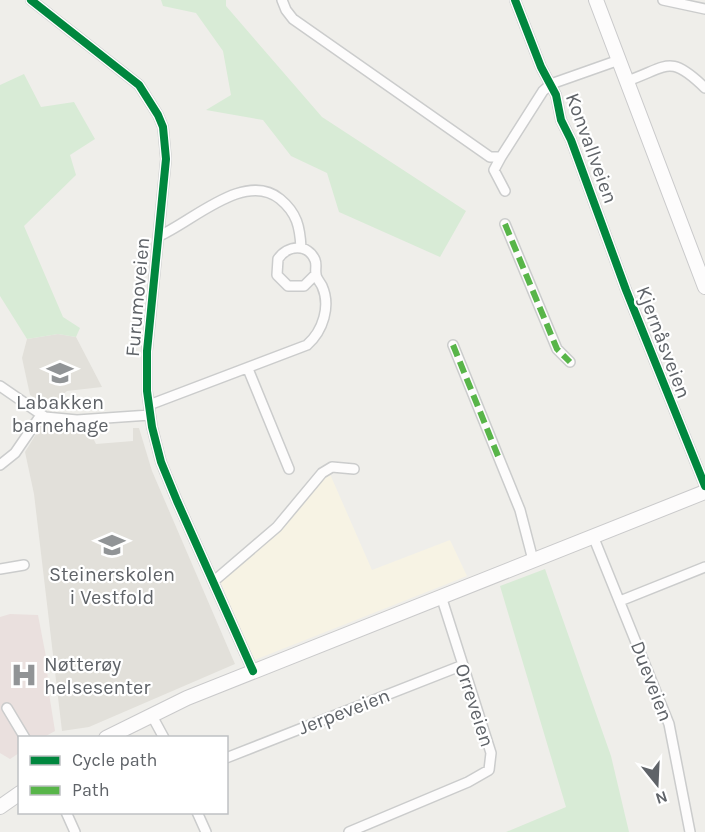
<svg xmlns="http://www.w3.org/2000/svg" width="705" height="832" font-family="Karla,sans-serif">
<rect width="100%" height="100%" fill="#efeeea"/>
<path fill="#f7f3e4" d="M326,465L372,570L450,540L467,576L252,661L220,580L285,513Z"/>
<path fill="#e2e0da" d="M58,334L76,337L102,387L67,391L49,406L30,395L22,358L27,339Z
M43,423L88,428L96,444L133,441V428H139L152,471L235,664L89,727L62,731L34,494L25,452Z"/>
<path fill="#eae0de" d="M10,614L38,615L47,662L48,687L55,731L44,737L20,738L19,753L10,759L0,753V617Z"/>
<path fill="#d8ebd6" d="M161,0H226V6L322,117L466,211L440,257L339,212L327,173L291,156L263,120L206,110L231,95L223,51L196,13L163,6Z
M24,74L41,107L74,102L95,139L70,155L76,175L24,226L63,317L80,328L76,337L58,334L27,339L0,296V85Z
M545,569L611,756L629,832H506L566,807L500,586Z"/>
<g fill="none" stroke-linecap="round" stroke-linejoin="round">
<g stroke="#cbcccc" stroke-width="12">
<path id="street" d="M31,0L139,85L158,115L163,127L166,159L147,351V391L152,427L161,462L177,501L253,671
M282,0L286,10L293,19L490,157H501L543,91L551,84L619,60
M515,0L541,67L556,95L561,120L571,140L626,290L705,486
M663,0L705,9
M627,81C668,67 669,53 705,88
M501,157L494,170L505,191
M505,224L557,349L570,362
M159,236C192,222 245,170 280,199C297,213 300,227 301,248
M453,345L520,510L533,560
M248,369L289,469
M0,386L45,417L77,420L150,415
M149,405L307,345C323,331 331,306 322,286C320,282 316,278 316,274C315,269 317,265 315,260C308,243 287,245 278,259L277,275L288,286H304L315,275
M0,465L15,453L41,415
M593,536L669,724L690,832
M0,569L24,565
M214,581L277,527L322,473L332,467L354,469
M620,601L705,567
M7,708L25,738
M151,714L164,738
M226,758L463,665
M66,812L75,832
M197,812L206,832
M349,832L468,782L489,770L491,753L441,596"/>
</g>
<g stroke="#cacacb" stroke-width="16">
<path id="secondary" d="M596,0L705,287
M106,738L187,698L705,492
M0,807L20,793"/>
</g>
<use href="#street" stroke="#fdfcfc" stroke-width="9"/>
<use href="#secondary" stroke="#fdfcfc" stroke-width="14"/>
<path stroke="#58b549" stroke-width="6" stroke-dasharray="12 6" stroke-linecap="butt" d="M505,224L557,349L570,362
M453,345L498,456"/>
<g stroke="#fff" stroke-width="11">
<path id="cycleway" d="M31,0L139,85L158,115L163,127L166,159L147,351V391L152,427L161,462L177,501L253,671
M515,0L541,67L556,95L561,120L571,140L626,290L705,486"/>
</g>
<use href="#cycleway" stroke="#00873e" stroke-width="8"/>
</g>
<defs>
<g id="school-bare" transform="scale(2.07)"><path d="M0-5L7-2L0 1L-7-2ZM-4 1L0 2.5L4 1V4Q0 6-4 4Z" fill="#919496" stroke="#fff" stroke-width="2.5" paint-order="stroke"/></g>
<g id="hospital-bare" transform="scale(2.07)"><path d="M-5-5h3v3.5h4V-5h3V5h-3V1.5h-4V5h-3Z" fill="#919496" stroke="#fff" stroke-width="2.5" paint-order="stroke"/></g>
</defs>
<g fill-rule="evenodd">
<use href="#school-bare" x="60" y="373"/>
<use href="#school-bare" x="112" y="545"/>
<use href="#hospital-bare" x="24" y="675"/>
</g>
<g text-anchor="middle" stroke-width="4.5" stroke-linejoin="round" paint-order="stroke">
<g font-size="20" fill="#5f6368" stroke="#fff">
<text transform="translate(592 148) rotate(70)" y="7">Konvallveien</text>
<text transform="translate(137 297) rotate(-85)" y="7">Furumoveien</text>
<text transform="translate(664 342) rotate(69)" y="7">Kjernåsveien</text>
<text transform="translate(652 681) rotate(69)" y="7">Dueveien</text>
<text transform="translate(475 705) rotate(72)" y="7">Orreveien</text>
<text transform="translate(344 711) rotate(-21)" y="7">Jerpeveien</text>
</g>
<g font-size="20" fill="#5f6368" stroke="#fff">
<text x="60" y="409">Labakken<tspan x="60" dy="23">barnehage</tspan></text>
<text x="112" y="581">Steinerskolen<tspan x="112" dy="23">i Vestfold</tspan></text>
<text x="44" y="671" text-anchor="start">Nøtterøy<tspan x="44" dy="23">helsesenter</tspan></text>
</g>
</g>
<rect x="18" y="736" width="210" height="78" fill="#ffffff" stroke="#bfc1c3" stroke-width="1.5"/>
<rect x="30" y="756" width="30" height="9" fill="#00873e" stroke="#bfc1c3" stroke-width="1.5"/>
<text x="72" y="766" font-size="18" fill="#5f6368">Cycle path</text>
<rect x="30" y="786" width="30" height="9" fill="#58b549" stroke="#bfc1c3" stroke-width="1.5"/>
<text x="72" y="796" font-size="18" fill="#5f6368">Path</text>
<g transform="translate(657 784) rotate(162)" stroke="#ffffff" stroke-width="4.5" paint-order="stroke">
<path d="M0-4.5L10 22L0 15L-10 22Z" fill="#5f6368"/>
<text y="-9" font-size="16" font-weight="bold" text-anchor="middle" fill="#5f6368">N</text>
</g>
</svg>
